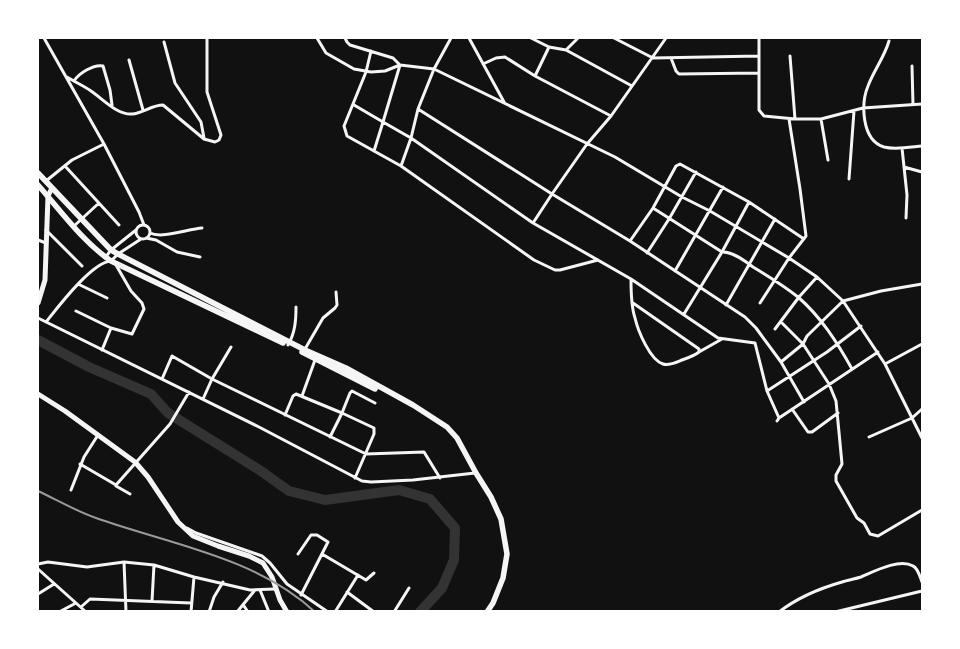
<svg xmlns="http://www.w3.org/2000/svg" width="960" height="649" font-family="'Titillium Web',sans-serif">
<rect width="100%" height="100%" fill="#111"/>
<g fill="none" stroke-linecap="round" stroke-linejoin="round">
<path stroke="#333" stroke-width="10" d="M38,340L89,367L151,394L168,413L261,471L289,491L325,500L399,490L430,499L455,528L454,560L442,588L420,612"/>
<path stroke="#f5f5f5" stroke-width="3" d="M44,38L104,144L139,212L144,225
M317,38L326,53L354,69L371,72L385,71L400,65L434,69L615,157L682,197L710,211L789,258L817,277L843,301L885,364L922,438
M345,38L347,42L350,45L393,58L400,65L383,122L411,138L533,223L631,279L718,338L755,343
M469,38L504,102
M531,38L549,47L566,50L578,38
M614,38L653,58L759,56
M759,38V110L764,116L795,119H821L863,108L922,104
M889,41C884,58 874,70 868,86C861,103 861,140 884,147C895,150 911,147 922,146
M164,42L175,83L201,122L204,138
M566,50L632,86
M371,51L366,72L344,126L347,136L401,166L534,260L555,270H560L598,260
M790,56L795,119
M671,58L676,71L679,74L759,73
M129,60L143,110
M483,64L496,58L505,57L535,76L611,116
M912,66L913,105
M535,76L549,47
M67,77C75,82 84,86 91,91C103,99 117,115 132,114C143,113 152,105 163,105L204,139L215,142L219,140L221,135L207,92V38
M74,81C79,73 94,64 103,66L110,90L112,105
M354,105L383,122L374,151
M418,109L552,194L587,144L611,116L666,38
M821,119L828,160
M902,148L907,195L906,218
M65,166L119,225
M401,166L411,138L418,109L434,69L451,38
M904,167L922,172
M849,179L854,111
M46,181L72,160L104,144
M653,208L722,252C732,251 745,261 753,267C768,276 784,286 798,297C821,317 837,342 852,369
M533,223L552,194L630,241L745,317L756,328L781,362L804,402
M136 232a7 7 0 1 1 14 0a7 7 0 1 1-14 0Z
M74,226L99,203
M46,230L82,266
M150,233C162,239 188,229 202,228
M146,238L156,240L177,252L200,257
M38,240L46,243
M630,241L653,208L676,166L680,164L749,202L804,239
M647,253L669,219L696,172
M105,258L111,250L136,230
M675,271L723,187
M631,280C631,292 631,306 635,318C638,331 650,360 663,364C669,366 677,362 682,360C688,358 694,356 699,352V349L633,303
M78,284L107,298
M760,303L789,258L806,236L800,189L789,119
M726,305L775,219
M76,311L111,328L102,350
M684,314L722,252L749,202
M38,318L259,427L362,481L371,482L413,480L475,473
M46,322C58,307 92,262 111,261L118,254L141,239
M781,322L803,344L829,384L836,401L842,464L836,475V481L857,518L864,523L870,534L878,536L922,510
M111,328L132,334L144,309L142,303L131,291L116,265
M775,329L799,297L817,277
M755,343L767,391L779,418
M288,345C295,333 296,321 296,307
M305,349L323,318L335,308L337,305L336,292
M699,352L722,339
M781,362L803,344L807,336L843,301L881,291L922,284
M885,364L922,344
M162,379L172,356L212,379L366,454L424,452L440,478
M767,391L827,352L861,326
M302,396L315,360
M203,399L212,379L231,347
M792,409L808,432H812L838,413
M285,415L293,396L296,394L342,413L350,393L352,391L375,403
M777,421L779,418L878,352
M330,437L342,413L374,428V434L355,478
M869,437L912,418L922,409
M80,464L116,485L170,424L189,392
M116,486L130,494
M71,490L84,457L98,435
M187,528L196,533L262,556L270,563L287,584L328,612
M298,554L311,535H317L328,542L301,595
M322,554L366,580L374,573
M124,562L126,612
M38,564L48,562L87,567L124,562L154,565L194,577L250,590L275,589
M38,569L86,612
M260,590L269,612
M347,592L374,612
M38,594L54,584
M152,601L154,565
M244,606L248,612
M81,607L90,599L191,603
M59,612L76,603
M191,612L194,577
M209,612L214,597L223,582
M237,612L255,590
M335,612L358,575
M394,612L409,588
M779,612C797,598 821,588 842,582C848,580 855,579 861,577C873,572 899,558 913,566C918,568 920,577 922,582
M835,612L922,591"/>
<path stroke="#f5f5f5" stroke-width="5" d="M38,303L45,280L48,196L52,188
M38,394L65,411L135,462L148,477L178,522L193,536L218,546L249,556L263,563L272,577L280,600L287,612"/>
<path stroke="#f5f5f5" stroke-width="5.5" d="M38,173L111,250L118,254L305,350L346,368L413,405L447,427L457,438L476,473L491,497L501,519L507,554L503,578L493,603L487,612
M38,185C61,211 82,241 111,261L283,343
M302,352L375,389"/>
<path stroke="#9a9a9a" stroke-width="2" d="M38,491C57,500 76,511 96,518C169,544 256,557 315,612"/>
</g>
<rect width="960" height="649" fill="none" stroke="#ffffff" stroke-width="78"/>
</svg>
